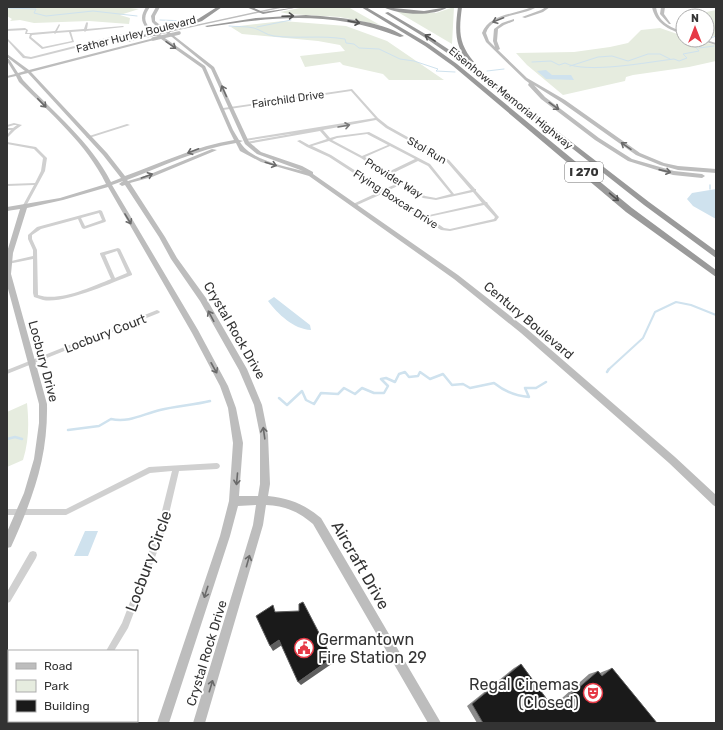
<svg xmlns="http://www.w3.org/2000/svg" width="723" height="730" font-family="Rubik,sans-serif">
<rect width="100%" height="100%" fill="#fff"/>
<path fill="#e6ecdf" d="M7,7H122L139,9L120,15L130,18L129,24L89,21L34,23L20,20L10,21L12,19L7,16Z
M305,7H348L380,25L340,17L289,14L280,12Z
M454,7L452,44L396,11L436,13Z
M716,10V37L707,34V16L692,15Z
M283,21L346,26L387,41L444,80H389L383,74L343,65L340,62L305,67L300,56L345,51L340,45L318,41L242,34L231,27Z
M660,28L683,36V40H695L716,45V61L689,67L633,75L626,77L625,81L563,95L527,65L516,53L574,52L610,47L628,43L641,30Z
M27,403C29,423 29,441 23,460L7,467V412Z"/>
<path fill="#cfe2ee" d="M546,70L552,75H571L574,80L546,79L537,71Z
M716,189V219L693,206L687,199L692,193Z
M274,297L310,325L311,330C293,329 278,314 268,301Z
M85,531H98L88,556H74Z"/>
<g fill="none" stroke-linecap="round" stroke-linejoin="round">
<path stroke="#cfe2ee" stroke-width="1" d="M7,8L36,9L34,13L46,16L93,11L137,16
M160,20L188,21
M229,26C237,27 246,26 254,28C261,30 266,35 274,36C298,39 321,35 345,39L346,43L354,44L359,48L379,49L400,59L414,61L438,69L436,71L455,72
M257,27L291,20
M711,38L716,36
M699,48L714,46
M532,62L551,61L559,65L565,63C587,74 648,62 674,59L679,61L687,58L683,54L699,51L690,41
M570,66L598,57L612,56L628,61L648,54H660L670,59
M487,71L504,69"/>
<path stroke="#cfe2ee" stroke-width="1.5" d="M710,185V189"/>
<path stroke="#cfe2ee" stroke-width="2" d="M608,370L643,338L655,312L676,302L691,305L716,315"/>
<path stroke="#cfe2ee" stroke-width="2.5" d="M607,372L609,369
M279,398L287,405L302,391L306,400L314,404L321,393L338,394L344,388L355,394L362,388L374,393H384L388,386L381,379L386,378L395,382L399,374L405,372L409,377L418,376L420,372L430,379L443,374L452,385L463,384L470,388L494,383C504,391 516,396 529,397L525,388H536L546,382
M68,430L99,426L111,419C129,423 143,414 160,410C176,406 194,405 210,401
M7,439L15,437L22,439"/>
<path fill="#d0d0d0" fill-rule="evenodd" d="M66,7H68V8H66Z
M87,22L88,23L87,29L123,26L124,27L86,31L85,32L84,31L71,32L74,42L42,49L29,38L30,34H25L26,30L7,31V29L25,28L28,30L27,33H31L55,31L59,24L60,25L57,31L84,29L86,23ZM69,32L72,41L43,47L31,37L32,35L54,33L55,34L56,33Z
M134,31L135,33L31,59L23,58L7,40V38L25,56L31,57Z
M352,89L378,118L388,126L449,160L475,189H476V191L486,202H487L488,204L498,216L499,217L496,221L450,231L441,230L384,193L355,206H353V204L381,191L329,157L307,147L297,141L300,140L309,145L327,139L320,131L247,144H246V142L297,133L245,141L243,140L245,139L375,118L351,91L223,110L221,109L223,108ZM376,120L386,128L447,162L471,190L454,194L430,164L369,132L337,136L330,138L323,130ZM367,134L388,145L362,156L332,140L337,138ZM329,141L361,158L399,183L384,189L331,155L312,146ZM390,146L415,159L388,172L365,157ZM418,161L428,166L451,194L436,198L425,196L391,174ZM402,184L423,198L436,200L473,192L482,203L425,216L387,191ZM484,205L495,217L494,219L450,229L444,228L428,217Z
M14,123L22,125L15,130L7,138V135L11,130H7V128H13L17,125H14L7,127V125Z
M127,124L130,125L89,138L86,137Z
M7,142L36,147L47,158L45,171L25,208H24L22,207L34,185L7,186V184L35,183L41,171L43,158L34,149L7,144Z
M100,210L102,211L106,221L105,222L84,229L82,228L78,219L41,229L32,235V239L37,250L38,295C60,302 91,287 111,279L100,254V253L118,248L120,249L132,274V275C111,283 65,304 43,300C40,299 37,298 34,297L33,293V259L8,264H7V262L33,256V250L28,239V235L37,227ZM99,213L102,220L85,226L81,218ZM117,251L127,273L115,278L105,255Z
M157,310L159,311L160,312L159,313L7,374V370Z
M217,463L219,464L220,466L219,468L217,469L179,471L165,531L128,628L114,651H106L122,623L157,531L172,471L150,473L66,515H7V509H66L149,467Z
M33,551L36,552L37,555L36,558L10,602L7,603V592L30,552Z
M7,658L9,659V667L7,666Z
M27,721H36V723H27Z"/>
<path fill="#bdbdbd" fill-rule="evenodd" d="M146,7H150C145,14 143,20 149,27L205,66L233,130L239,140L243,141L240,142C250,160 285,166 303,171L257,154L245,144L211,69L172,37L158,28L152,22L151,16L156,7H160L155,16V21L214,67L249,142L261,152L302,166L313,172V174L458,275L527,329L675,457L716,495V507L713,505L669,463L521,333L454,279L309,176L261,162L240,151L236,143C198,149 163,166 127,180L128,181L148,175L212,149L217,150L152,177L130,183L165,237L177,258L206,298L247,369L262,405L268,435L270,484L268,496C289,498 304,504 321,518L441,723H428L313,524C299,512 286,506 266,505L263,525L205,723H193L253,525L256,505L238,506L230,536L169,723H157L220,536L229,501L233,443L228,408L220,386L192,333L108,187L63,200L27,208L13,253L11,274L47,404C48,458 33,498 11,547L7,548V532L24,493L34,459L39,423V404L7,285V252L20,209L7,211V207L60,198L106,184C87,144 50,113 19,82L16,76L7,78V76L15,74L7,61V59H9L18,73L25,71L7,57V54L29,70L154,38V40L31,72L107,153L125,176C161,163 196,146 234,140L229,130L202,68L147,29C140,21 141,15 146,7ZM28,73L103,155L121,178L111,182C91,142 53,112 23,80L20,75ZM123,181L119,184L122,186L125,185L159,237L171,259L200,301L239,370L254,405L260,435V484L258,496H239L243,443L236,408L228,386L198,330L112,185Z
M278,7H285L174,31L172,30Z
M532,7H537C522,16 492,14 486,33L489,41L495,47L493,41L494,29L502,23L514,19V21L504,25L498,29L497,41L500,49L498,50L527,78L565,100L640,153L664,163L678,166L716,169V173L678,170L660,165L636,155L561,102L534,85L545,97L599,138L632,159L674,171L702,174L705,176L702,178L673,175L628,161L595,140L541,99L528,85L529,83L525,80L486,42L482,33C489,14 516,14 532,7Z
M546,7H550L543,12L525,18L522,17L541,10Z
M652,7H656C658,22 670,27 683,32V34C669,30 655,23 652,7Z
M661,7H665L664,14L671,24H669L660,14Z
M700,40H706L716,43V45Z"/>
<path fill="#9a9a9a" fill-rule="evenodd" d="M217,7H222L202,21L175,30L171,29L198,19Z
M246,7H252L263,12L299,7L263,14Z
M361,7H366L429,44L457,64L632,208L716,270V277L626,212L453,66L425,46Z
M383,7L424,11L448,7C433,17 399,15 383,7Z
M458,7H462C459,30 458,43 474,62L469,63L649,202L716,251V258L644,205L479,75L424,37L385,13L388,12L427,35L469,63C454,46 455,29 458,7Z
M306,15C334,17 380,20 404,36L400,37C332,11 278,16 207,27L205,26L256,18Z
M146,34L150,35L128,42L126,41Z"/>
<path stroke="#bdbdbd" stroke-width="3.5" d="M153,39L179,33"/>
<path stroke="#9a9a9a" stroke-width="4.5" d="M148,35L173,29"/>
</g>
<path fill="#8c8c8c" d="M521,664L552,707L589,674L598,671L600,673L602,672L612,668L657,723H477L467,706L514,668Z"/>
<path fill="#5f5f5f" d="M279,640L282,645L273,651L270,646Z
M332,658L333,663L301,685L298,682Z"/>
<path fill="#1a1a1a" stroke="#5f5f5f" d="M303,602L332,658L298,682L279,640L270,646L256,616L273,605L275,612L299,611V604Z
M521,664L554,709L598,671L602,676L612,668L657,723H483L472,704Z"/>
<defs><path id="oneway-shaft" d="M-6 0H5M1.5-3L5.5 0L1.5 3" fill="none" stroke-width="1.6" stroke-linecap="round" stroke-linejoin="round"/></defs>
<g stroke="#525252">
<use href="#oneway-shaft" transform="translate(288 16) rotate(-2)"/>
<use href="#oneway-shaft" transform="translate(354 22) rotate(11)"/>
<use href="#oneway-shaft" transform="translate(430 38) rotate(-149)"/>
<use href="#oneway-shaft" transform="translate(614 197) rotate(40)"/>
</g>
<g stroke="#6a6a6a">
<use href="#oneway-shaft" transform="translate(498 20) rotate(158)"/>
<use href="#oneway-shaft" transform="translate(171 45) rotate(35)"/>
<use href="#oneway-shaft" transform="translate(224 91) rotate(-114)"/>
<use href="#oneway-shaft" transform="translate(42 103) rotate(46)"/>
<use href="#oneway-shaft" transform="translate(554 106) rotate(36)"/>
<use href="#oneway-shaft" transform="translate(626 146) rotate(-145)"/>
<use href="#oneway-shaft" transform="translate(193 151) rotate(159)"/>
<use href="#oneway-shaft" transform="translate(271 164) rotate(17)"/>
<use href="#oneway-shaft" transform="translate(665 171) rotate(13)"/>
<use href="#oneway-shaft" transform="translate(147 176) rotate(-20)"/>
<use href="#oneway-shaft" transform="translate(128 219) rotate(59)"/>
<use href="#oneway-shaft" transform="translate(211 316) rotate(-118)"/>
<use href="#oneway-shaft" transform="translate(214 368) rotate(61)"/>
<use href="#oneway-shaft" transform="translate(264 433) rotate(-98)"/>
<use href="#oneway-shaft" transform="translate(237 479) rotate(95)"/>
<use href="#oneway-shaft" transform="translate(248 561) rotate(-74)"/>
<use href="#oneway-shaft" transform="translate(206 592) rotate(108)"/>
<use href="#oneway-shaft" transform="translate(211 686) rotate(-73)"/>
</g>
<use stroke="#7a7a7a" href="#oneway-shaft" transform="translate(344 126) rotate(-10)"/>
<defs>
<g id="civic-ring" transform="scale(1)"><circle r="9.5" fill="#fff" stroke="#e63946" stroke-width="1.5"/><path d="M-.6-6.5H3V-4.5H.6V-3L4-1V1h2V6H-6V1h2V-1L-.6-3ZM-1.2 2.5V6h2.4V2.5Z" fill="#e63946"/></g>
<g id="theatre-ring" transform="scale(1)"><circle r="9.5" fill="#fff" stroke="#e63946" stroke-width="1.5"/><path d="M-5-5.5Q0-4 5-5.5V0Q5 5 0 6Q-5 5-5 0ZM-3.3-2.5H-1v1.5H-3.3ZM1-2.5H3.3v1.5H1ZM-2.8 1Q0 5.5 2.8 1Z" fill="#e63946"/></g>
</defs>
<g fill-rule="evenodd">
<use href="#civic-ring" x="304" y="648"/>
<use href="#theatre-ring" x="593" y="693"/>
</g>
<g text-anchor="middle" stroke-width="4" stroke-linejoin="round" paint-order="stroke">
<g font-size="11" fill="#333" stroke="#fff">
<text transform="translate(136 34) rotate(-14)" y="4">Father Hurley Boulevard</text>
<text transform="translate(511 98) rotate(39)" y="4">Eisenhower Memorial Highway</text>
<text transform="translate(288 99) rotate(-8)" y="4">Fairchild Drive</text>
<text transform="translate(427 150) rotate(30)" y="4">Stol Run</text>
<text transform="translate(394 178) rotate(32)" y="4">Provider Way</text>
<text transform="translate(396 199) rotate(33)" y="4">Flying Boxcar Drive</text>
</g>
<rect fill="#fff" stroke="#707070" stroke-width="1" x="565" y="162" width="38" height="20" rx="3"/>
<g font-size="12" font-weight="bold" fill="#333">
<text x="584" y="176">I 270</text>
</g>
<g font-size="13" fill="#333" stroke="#fff">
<text transform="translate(529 320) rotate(40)" y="5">Century Boulevard</text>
<text transform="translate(235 330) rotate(60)" y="5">Crystal Rock Drive</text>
<text transform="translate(105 333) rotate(-21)" y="5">Locbury Court</text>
<text transform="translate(44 361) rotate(75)" y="5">Locbury Drive</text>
<text transform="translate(206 653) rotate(-73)" y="5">Crystal Rock Drive</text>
</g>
<g font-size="16" fill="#333" stroke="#fff">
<text transform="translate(148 561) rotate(-70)" y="6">Locbury Circle</text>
<text transform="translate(361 565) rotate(60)" y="6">Aircraft Drive</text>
</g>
<g font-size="16" fill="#333" stroke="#fff" text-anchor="start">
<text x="318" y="645">Germantown<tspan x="318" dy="18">Fire Station 29</tspan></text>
<text x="579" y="690" text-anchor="end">Regal Cinemas<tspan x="579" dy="18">(Closed)</tspan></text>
</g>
</g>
<rect width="723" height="730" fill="none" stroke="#333333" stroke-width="16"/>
<rect x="8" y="650" width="130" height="72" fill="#ffffff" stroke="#adadad"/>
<rect x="16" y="663" width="20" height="6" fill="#bdbdbd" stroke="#adadad"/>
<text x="44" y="670" font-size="12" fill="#333333">Road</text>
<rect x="16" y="680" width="20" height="12" fill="#e6ecdf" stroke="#adadad"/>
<text x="44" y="690" font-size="12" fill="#333333">Park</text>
<rect x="16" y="700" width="20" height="12" fill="#1a1a1a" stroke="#adadad"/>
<text x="44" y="710" font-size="12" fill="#333333">Building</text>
<g transform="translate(695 28)"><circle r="19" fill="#ffffff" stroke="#adadad"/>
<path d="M0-3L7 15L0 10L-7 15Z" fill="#e63946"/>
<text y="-6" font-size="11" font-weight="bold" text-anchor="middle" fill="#333333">N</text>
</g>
</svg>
